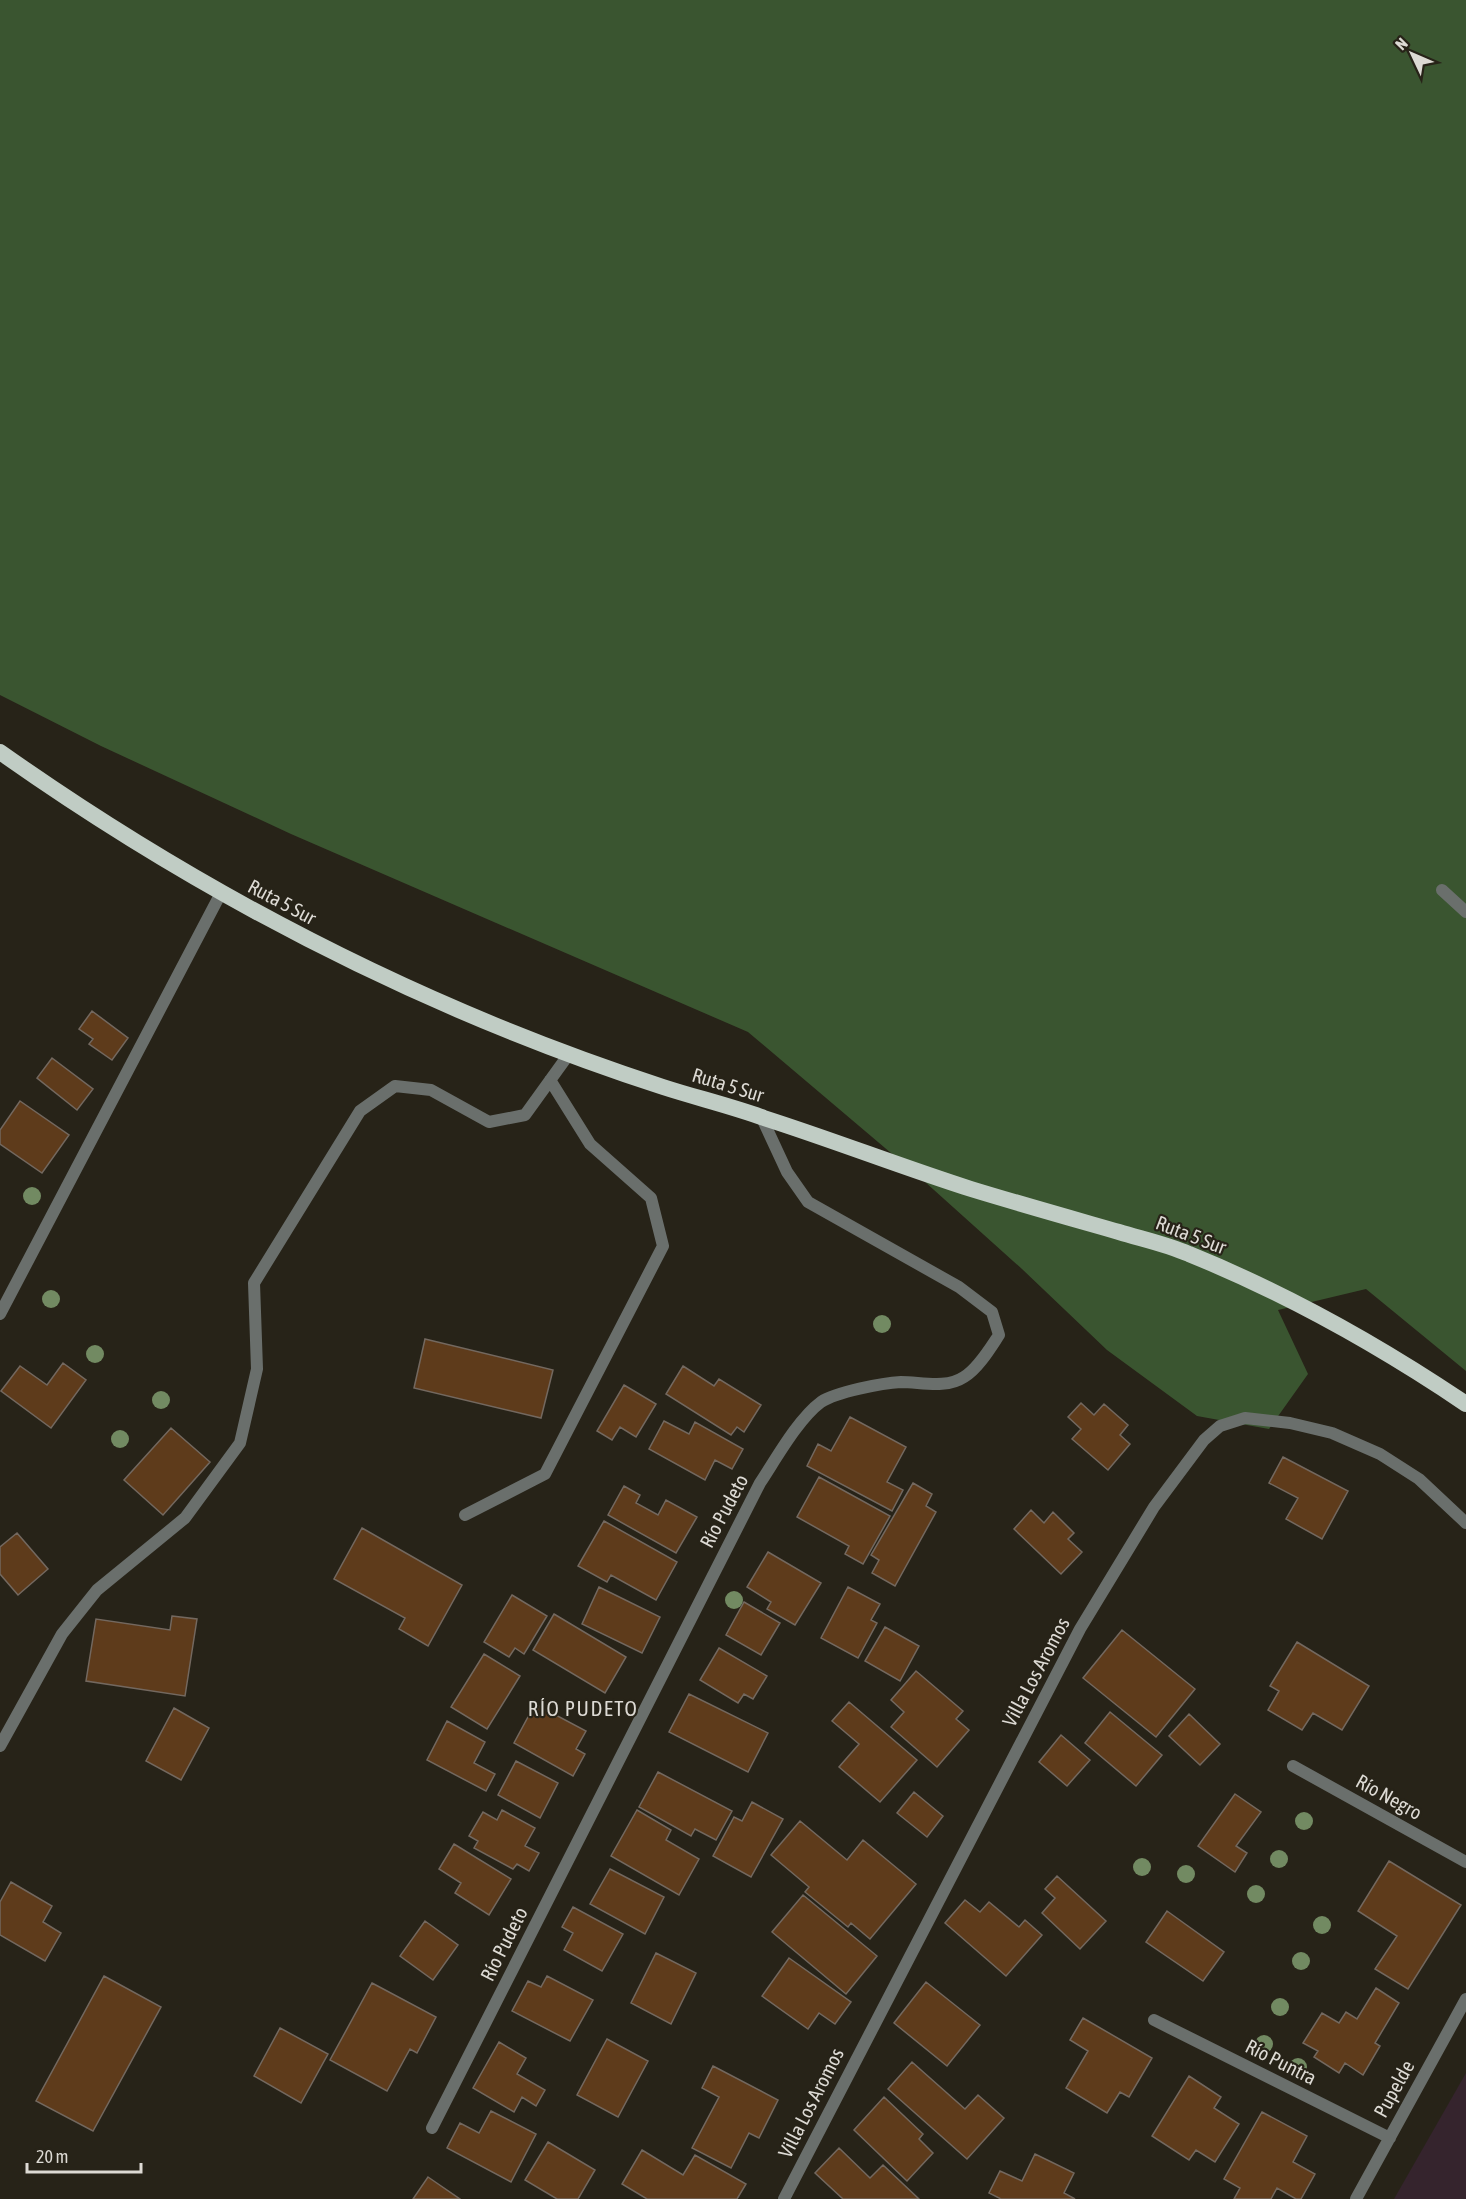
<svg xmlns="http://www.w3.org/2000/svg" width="1466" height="2199" font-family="'Asap Condensed',sans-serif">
<rect width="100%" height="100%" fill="#272318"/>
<path fill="#35242d" d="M1466,2073V2199H1394Z"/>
<path fill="#3a5530" d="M0,0H1466V1371L1366,1289L1278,1310L1308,1374L1269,1429L1197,1416L1107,1350L1022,1269L924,1181L748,1032L291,834L101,746L0,695Z"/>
<path fill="#5e3b1b" stroke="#73685f" stroke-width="1.5" d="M92,1011L128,1038L112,1060L89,1044L93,1039L79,1029Z
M52,1058L93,1089L77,1110L37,1078Z
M20,1101L69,1135L42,1173L0,1144V1130Z
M425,1339L553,1370L541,1418L414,1388Z
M63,1363L86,1380L51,1428L1,1391L20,1366L47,1385Z
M683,1366L714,1386L719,1379L761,1405L744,1432L737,1427L731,1435L666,1394Z
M624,1385L656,1404L636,1437L620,1427L612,1440L597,1431Z
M1081,1403L1094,1415L1104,1404L1128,1425L1120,1435L1130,1444L1108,1470L1072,1439L1081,1429L1068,1417Z
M850,1417L906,1447L887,1482L903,1490L892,1511L807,1466L818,1444L831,1451Z
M664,1421L689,1434L695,1422L743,1449L732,1469L715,1460L705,1480L649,1449Z
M171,1428L210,1462L163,1515L124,1480Z
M1283,1457L1348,1491L1322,1539L1286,1519L1298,1498L1269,1483Z
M819,1477L890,1516L863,1564L845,1554L849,1546L797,1517Z
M913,1483L932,1494L926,1506L936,1512L895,1586L872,1573L879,1560L871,1555Z
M624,1486L640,1495L636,1503L658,1515L666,1500L697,1517L676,1553L608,1515Z
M1031,1510L1044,1523L1053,1512L1074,1533L1068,1539L1082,1552L1061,1574L1014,1529Z
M604,1521L677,1562L656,1600L611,1575L607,1582L578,1566Z
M362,1528L462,1585L428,1646L399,1629L405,1618L334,1579Z
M17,1533L48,1569L18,1595L0,1574V1547Z
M768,1552L821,1583L795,1625L767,1609L771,1602L747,1587Z
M599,1587L660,1617L642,1653L582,1624Z
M848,1587L880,1604L871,1620L877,1623L858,1658L821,1638Z
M512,1595L547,1616L524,1654L515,1648L509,1657L484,1642Z
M744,1602L780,1623L761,1655L726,1635Z
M554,1614L626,1657L605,1693L533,1650Z
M172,1616L197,1619L185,1696L86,1681L96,1619L170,1630Z
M885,1627L919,1646L900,1681L865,1661Z
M1122,1630L1195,1689L1156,1737L1083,1678Z
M1297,1642L1369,1686L1342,1730L1313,1713L1302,1730L1268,1710L1279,1691L1270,1686Z
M719,1648L767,1676L753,1699L744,1694L738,1703L700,1680Z
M484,1654L520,1676L487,1729L451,1707Z
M916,1671L963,1711L956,1719L969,1730L937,1767L891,1727L904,1712L891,1700Z
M689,1694L768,1733L748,1772L669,1732Z
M849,1702L917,1760L880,1802L839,1767L859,1744L832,1721Z
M535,1704L586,1731L576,1749L585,1754L573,1776L514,1743Z
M174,1708L209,1728L181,1780L146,1761Z
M1110,1712L1162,1755L1136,1786L1085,1743Z
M1189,1714L1220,1744L1200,1765L1169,1736Z
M447,1721L485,1742L474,1763L495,1774L486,1791L427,1760Z
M1061,1735L1090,1760L1067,1786L1039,1762Z
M516,1761L558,1783L540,1818L498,1795Z
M658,1772L732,1811L716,1840L695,1829L691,1836L639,1807Z
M914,1792L943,1816L927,1837L897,1813Z
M1235,1794L1261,1812L1236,1846L1247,1853L1235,1872L1198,1846Z
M752,1802L783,1819L751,1877L713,1856L734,1817L742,1821Z
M502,1810L535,1828L525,1846L539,1853L529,1871L517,1864L513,1869L474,1848L478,1841L469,1836L483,1812L497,1820Z
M637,1810L671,1830L666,1840L699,1859L679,1895L611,1856Z
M800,1821L847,1860L863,1840L916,1884L870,1939L851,1923L848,1927L805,1892L809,1887L771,1855Z
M454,1844L511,1879L489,1915L455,1893L461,1883L439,1869Z
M1389,1861L1461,1905L1408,1989L1375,1969L1397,1936L1358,1911Z
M610,1869L664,1897L645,1934L590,1904Z
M1057,1876L1106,1921L1080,1949L1042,1913L1055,1898L1045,1889Z
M11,1882L52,1906L43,1922L61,1933L45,1961L0,1935V1902Z
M803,1895L877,1956L846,1994L772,1932Z
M965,1900L980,1912L989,1902L1019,1927L1025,1920L1042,1935L1006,1976L945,1923Z
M573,1907L623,1934L602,1971L564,1950L573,1933L562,1927Z
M1167,1911L1224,1952L1203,1981L1146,1942Z
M425,1921L458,1945L433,1980L400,1956Z
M656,1953L696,1973L671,2024L631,2003Z
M789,1958L851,2002L835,2024L819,2013L808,2029L762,1996Z
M104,1976L161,2007L93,2131L36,2101Z
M547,1976L593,2000L570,2041L512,2011L528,1981L541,1987Z
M926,1982L980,2025L947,2066L894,2023Z
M372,1983L436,2017L417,2053L410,2049L387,2091L330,2060Z
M1376,1988L1399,2003L1375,2043L1380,2046L1363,2075L1345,2063L1339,2073L1314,2057L1318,2051L1303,2043L1322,2013L1339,2023L1346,2012L1357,2019Z
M1083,2018L1152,2058L1129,2097L1120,2092L1107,2113L1066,2088L1088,2051L1070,2040Z
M280,2028L328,2054L301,2103L254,2076Z
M607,2039L648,2061L618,2117L577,2095Z
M499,2042L526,2058L517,2074L545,2090L536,2106L522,2097L514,2112L473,2088Z
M912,2062L965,2109L978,2095L1004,2118L967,2159L888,2089Z
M713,2066L778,2100L759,2138L749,2133L731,2168L692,2148L719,2097L702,2088Z
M1189,2076L1221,2097L1214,2108L1239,2124L1215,2162L1196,2150L1189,2160L1152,2136Z
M884,2097L923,2134L919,2139L933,2153L907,2181L854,2130Z
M491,2111L536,2134L511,2182L447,2148L460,2123L479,2133Z
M1262,2112L1307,2136L1293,2162L1315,2174L1301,2199H1296L1277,2188L1271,2199H1234L1240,2188L1224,2179Z
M548,2142L595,2170L578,2199H557L525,2180Z
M839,2148L870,2178L883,2165L919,2199H843L815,2173Z
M642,2150L683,2175L695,2155L746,2184L737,2199H647L622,2184Z
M1035,2154L1074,2173L1064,2193L1075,2199H1001L989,2193L1000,2171L1022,2181Z
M428,2177L460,2199H413Z"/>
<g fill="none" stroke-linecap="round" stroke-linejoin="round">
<path stroke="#6a6f6c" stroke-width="12" d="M1442,890L1466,912
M0,1314L221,893
M465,1515L545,1474L663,1246L651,1198L590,1144L550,1080
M0,1746L62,1634L97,1590L185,1518L240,1443L257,1369L254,1283L360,1111L395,1086L431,1090L489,1122L525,1115L569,1054
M1293,1766L1466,1862
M1154,2020L1390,2138
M432,2128L760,1483C776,1459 798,1419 821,1402C836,1392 882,1383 901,1382C921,1382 946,1389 964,1377C978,1369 991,1347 999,1335L992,1312L959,1287L808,1202L787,1172L761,1116
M784,2199L1080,1629L1154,1507L1204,1440L1220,1426L1245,1418L1290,1423L1332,1433L1380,1454L1419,1479L1466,1523
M1356,2199L1466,1999"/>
<path stroke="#c0ccc4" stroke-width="16" d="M0,752C204,896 426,1010 663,1087C697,1098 731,1106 764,1118C833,1140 902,1167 971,1189C1020,1204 1070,1218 1119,1232C1142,1239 1166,1244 1189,1254C1285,1293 1380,1346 1466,1404"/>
</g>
<g fill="#728a62">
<circle cx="32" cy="1196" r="9"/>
<circle cx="51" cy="1299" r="9"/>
<circle cx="882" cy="1324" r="9"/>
<circle cx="95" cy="1354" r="9"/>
<circle cx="161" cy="1400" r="9"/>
<circle cx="120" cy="1439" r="9"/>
<circle cx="734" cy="1600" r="9"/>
<circle cx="1304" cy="1821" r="9"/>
<circle cx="1279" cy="1859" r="9"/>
<circle cx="1142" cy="1867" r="9"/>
<circle cx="1186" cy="1874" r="9"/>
<circle cx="1256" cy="1894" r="9"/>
<circle cx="1322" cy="1925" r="9"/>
<circle cx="1301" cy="1961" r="9"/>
<circle cx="1280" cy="2007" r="9"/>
<circle cx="1264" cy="2044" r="9"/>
<circle cx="1298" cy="2067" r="9"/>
</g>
<g text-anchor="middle" stroke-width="4.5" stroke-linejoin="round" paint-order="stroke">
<g font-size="20" fill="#dddad4" stroke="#272318">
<text transform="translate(282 902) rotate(28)" y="7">Ruta 5 Sur</text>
<text transform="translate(728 1085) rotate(17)" y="7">Ruta 5 Sur</text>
<text transform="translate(1191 1235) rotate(21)" y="7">Ruta 5 Sur</text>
<text transform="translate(724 1511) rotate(-62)" y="7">Río Pudeto</text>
<text transform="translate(1036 1672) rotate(-62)" y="7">Villa Los Aromos</text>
<text transform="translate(1389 1797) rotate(29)" y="7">Río Negro</text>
<text transform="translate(504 1944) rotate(-63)" y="7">Río Pudeto</text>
<text transform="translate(1281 2062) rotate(27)" y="7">Río Puntra</text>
<text transform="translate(1394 2089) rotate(-61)" y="7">Pupelde</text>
<text transform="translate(811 2103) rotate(-63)" y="7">Villa Los Aromos</text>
</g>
<g font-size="21" letter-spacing="1.5" fill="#dddad4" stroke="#272318">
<text x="583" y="1716">RÍO PUDETO</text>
</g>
</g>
<g transform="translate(1412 54) rotate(314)" stroke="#272318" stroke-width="4.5" paint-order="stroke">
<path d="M0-4.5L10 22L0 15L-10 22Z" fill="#dddad4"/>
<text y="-9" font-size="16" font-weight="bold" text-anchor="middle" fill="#dddad4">N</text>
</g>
<path d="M27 2163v9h114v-9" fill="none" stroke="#dddad4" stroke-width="3"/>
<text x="36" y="2163" font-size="18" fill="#dddad4" stroke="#272318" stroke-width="4.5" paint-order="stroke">20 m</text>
</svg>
